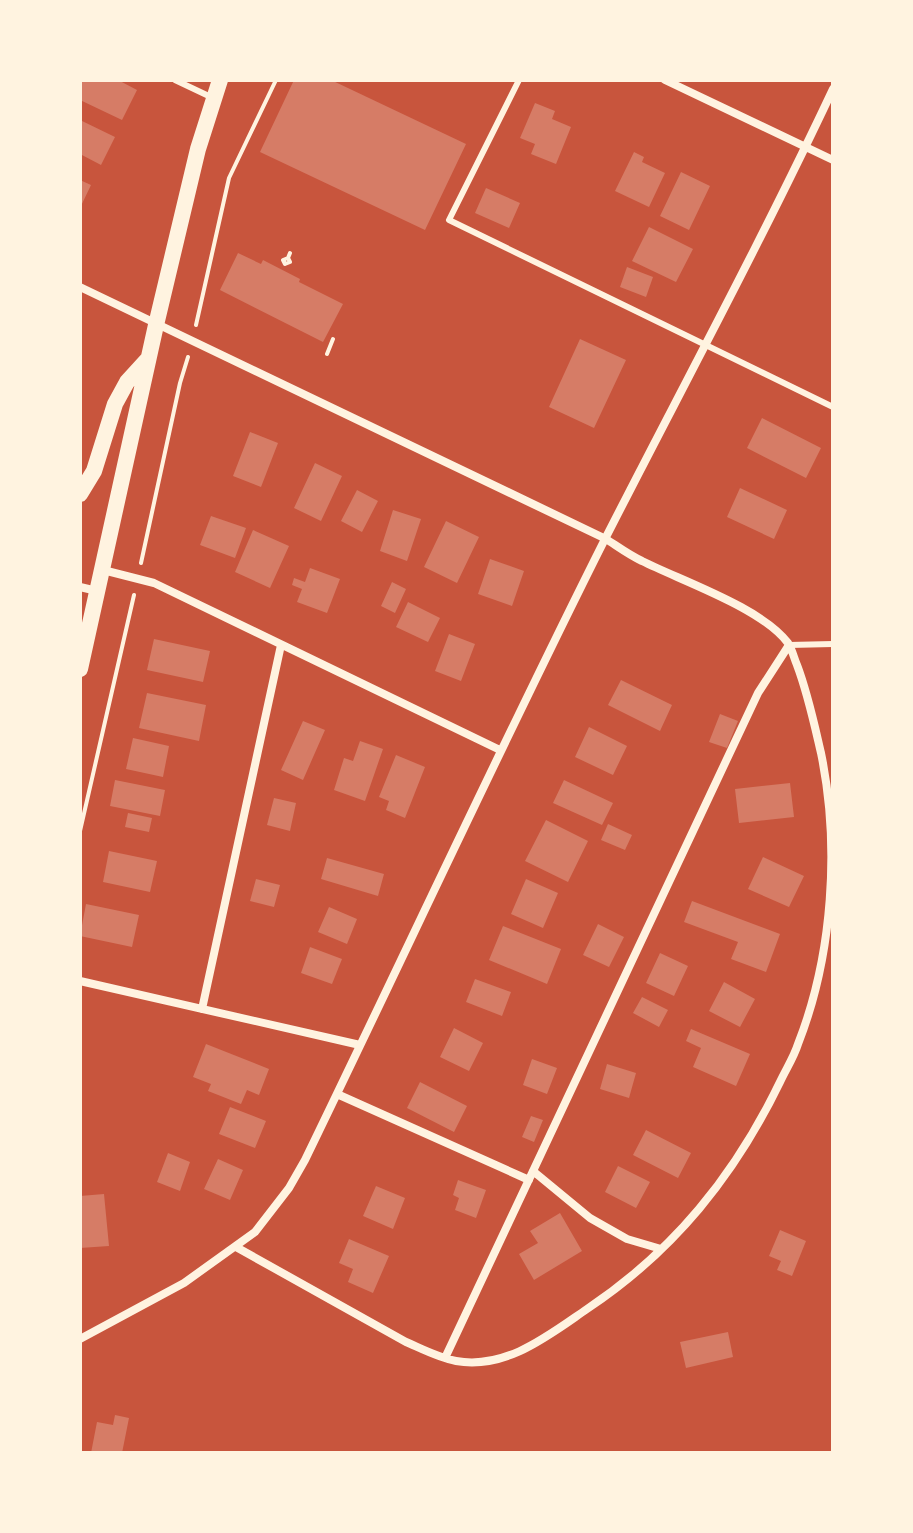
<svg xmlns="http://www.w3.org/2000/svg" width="913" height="1533" font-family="'Fira Sans Condensed',sans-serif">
<rect width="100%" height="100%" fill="#c8553d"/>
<path fill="#d67c66" d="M80,80H118L137,90L122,120L80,100Z
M294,80H331L466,144L425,230L260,152Z
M535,103L555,111L552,119L571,127L556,164L531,154L535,144L520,138Z
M80,120L115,137L101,165L80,154Z
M634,152L644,157L642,162L665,173L649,207L615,191Z
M681,172L710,186L689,230L660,216Z
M80,180L91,185L80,208Z
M486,188L520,203L509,228L475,213Z
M649,227L693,249L676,282L632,261Z
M238,253L261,264L263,260L300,279L299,282L343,304L323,342L220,290Z
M627,267L653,277L646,297L620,287Z
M580,339L626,360L594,428L549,407Z
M762,418L821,448L806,478L747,448Z
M250,432L278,443L261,487L233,476Z
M315,463L342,476L321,521L294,508Z
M740,488L787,510L774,539L727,517Z
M357,490L378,501L362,532L341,521Z
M393,510L421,519L407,561L380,551Z
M211,516L246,528L235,558L200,545Z
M446,521L479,537L457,583L424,567Z
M253,530L289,546L270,588L235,572Z
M490,559L524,571L512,606L478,594Z
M310,568L340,579L327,613L297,602L302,589L292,585L294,578L305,582Z
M392,582L406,589L395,613L381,606Z
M408,602L440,618L428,642L396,627Z
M449,634L475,644L461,681L435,671Z
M154,639L210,651L203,682L147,670Z
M621,680L672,705L660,731L608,705Z
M147,693L206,705L199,741L139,728Z
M720,714L738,721L727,748L709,742Z
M303,721L325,730L303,780L281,770Z
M589,727L627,746L613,775L575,757Z
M133,738L169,746L163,777L126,769Z
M360,741L383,749L365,801L334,790L344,758L353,761Z
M396,755L425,767L405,818L386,810L389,801L379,797Z
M115,780L165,790L160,816L110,806Z
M564,780L613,803L602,825L553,803Z
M790,783L794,817L739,823L735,789Z
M274,798L296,803L290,831L267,825Z
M128,813L152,818L149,832L125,827Z
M546,820L588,841L568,882L525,861Z
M608,824L632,835L625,850L601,840Z
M109,851L157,861L150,892L103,882Z
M763,857L804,876L789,907L748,889Z
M327,858L384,874L378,896L321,879Z
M256,879L280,885L274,907L250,901Z
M526,879L558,893L543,928L511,914Z
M692,901L780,934L766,972L731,959L738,942L684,922Z
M86,904L139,915L132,947L80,936Z
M329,907L357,919L347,944L318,932Z
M598,924L624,937L609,967L583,955Z
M503,926L561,949L547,984L489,960Z
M310,947L342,959L332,984L301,973Z
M660,953L688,966L674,996L646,983Z
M475,979L511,992L502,1016L466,1002Z
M724,982L755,999L740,1027L709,1011Z
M642,997L668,1010L659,1027L633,1013Z
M454,1028L483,1043L469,1071L440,1057Z
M691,1029L750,1054L736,1086L693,1067L701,1048L686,1041Z
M206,1044L269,1069L259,1095L247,1090L241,1104L208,1091L211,1084L193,1077Z
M532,1059L557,1068L547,1094L523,1085Z
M607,1064L636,1073L629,1098L600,1089Z
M420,1082L467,1106L454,1132L407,1108Z
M230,1107L266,1121L255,1148L219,1134Z
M531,1116L543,1120L534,1142L522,1137Z
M646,1130L691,1153L678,1178L633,1155Z
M168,1153L190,1162L180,1191L157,1182Z
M218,1159L243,1170L230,1200L204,1189Z
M618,1166L650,1182L636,1208L605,1192Z
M458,1180L486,1190L476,1218L455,1210L459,1198L453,1195Z
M376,1186L405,1198L393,1229L363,1216Z
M104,1194L109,1246L80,1248V1196Z
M560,1213L582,1251L534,1280L519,1254L538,1243L530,1231Z
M780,1230L806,1241L792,1276L777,1270L781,1261L769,1256Z
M349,1239L389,1256L373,1293L348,1282L353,1269L339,1263Z
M728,1332L733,1357L686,1368L680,1342Z
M115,1415L129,1418L122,1453H91L97,1422L113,1425Z"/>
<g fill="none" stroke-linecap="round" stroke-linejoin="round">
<path stroke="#fff3e0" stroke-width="4" d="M288,258L283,260L285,264L290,262L288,258L290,253
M196,325L229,178L276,80
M327,354L333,339
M141,563L180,383L188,357
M80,831L134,595"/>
<path stroke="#fff3e0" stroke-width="6" d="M175,80L213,98
M519,80L449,220L833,407
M789,645L833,644"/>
<path stroke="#fff3e0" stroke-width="8" d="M665,80L833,160
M80,287L606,539C617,546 629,555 642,561C682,581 762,608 788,643C792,649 794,658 797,665C808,694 814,723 821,753C840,845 833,955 798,1044C794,1057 786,1069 780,1082C735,1175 674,1251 587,1309C549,1335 506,1370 456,1361C439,1358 422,1349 406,1342L236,1247
M103,570L154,583L500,750
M80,587L97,591
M80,981L360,1045
M202,1009L281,645
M337,1094L529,1180
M533,1171L590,1218L627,1239L661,1249
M80,1339L184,1283L255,1232L289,1188L305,1160C405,954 501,746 604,541C681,390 761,242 833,89
M445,1358L758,693L789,645"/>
<path stroke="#fff3e0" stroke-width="16" d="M80,494L94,471L115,404L127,382L148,359
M80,669L156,325L198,149L220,80"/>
</g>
<rect width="913" height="1533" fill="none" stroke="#fff3e0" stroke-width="164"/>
</svg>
